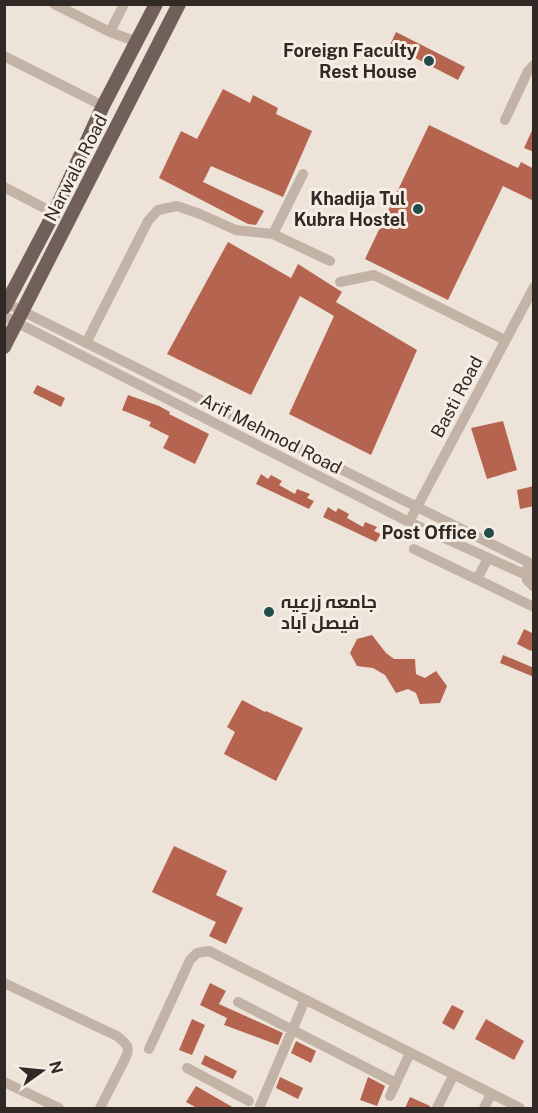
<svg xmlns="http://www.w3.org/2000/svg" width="538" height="1113" font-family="'Public Sans',Cairo,sans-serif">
<rect width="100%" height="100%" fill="#ede3d9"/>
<path fill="#b5644f" d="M396,32L465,67L458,80L390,45Z
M223,89L250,103L253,95L278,108L276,114L312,131L283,197L211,166L203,182L264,211L256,225L248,224L159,178L181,131L197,139Z
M429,125L518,168L521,162L534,169V201L503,186L448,300L365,259Z
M534,126V152L524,148Z
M228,242L291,278L298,264L342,292L336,302L417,350L371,455L289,414L334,316L300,296L251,395L167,354Z
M37,385L65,398L61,407L33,393Z
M128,395L159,406L170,412L169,414L209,434L195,464L163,448L169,436L149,426L151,422L122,410Z
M503,421L517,470L487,479L471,428Z
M261,474L268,479L271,475L282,481L279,485L295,494L297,489L310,494L307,498L314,501L309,509L256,484Z
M534,486V506L520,509L517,490Z
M328,507L336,512L338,508L349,514L347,518L363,527L365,522L377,527L374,531L381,534L376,542L323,517Z
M524,629L534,634V647L531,651L517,644Z
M372,635L386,653L394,659H415L416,674L425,678L436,671L447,686L440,703L420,704L416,693L408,689L396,693L385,675L373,668L357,666L350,653L357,639Z
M503,655L534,668V677L500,663Z
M242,700L265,712L266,711L303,728L276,781L224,754L235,732L227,727Z
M174,846L227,871L216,895L243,908L226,944L209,936L216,922L152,892Z
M210,983L226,991L219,1004L283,1033L278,1045L224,1025L227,1018L200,1005Z
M452,1005L464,1011L454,1030L442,1023Z
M192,1019L205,1025L192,1055L179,1050Z
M486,1019L524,1041L514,1060L475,1039Z
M296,1041L316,1051L311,1063L291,1053Z
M205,1055L237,1071L233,1079L201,1064Z
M280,1077L303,1088L298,1099L276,1088Z
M368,1077L385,1086L377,1106L360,1100Z
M196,1086L234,1108H197L186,1102Z
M410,1097L430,1106V1108H405Z"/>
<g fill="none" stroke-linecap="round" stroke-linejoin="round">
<path stroke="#c3b3a7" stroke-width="10" d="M54,4L110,32L137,42
M110,32L124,4
M4,56L103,106
M505,120L528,71L534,65
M4,187L54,213
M273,234L303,174
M340,282L374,275L505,340
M6,303L532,564
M4,316L409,522L526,575
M86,343L148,221L158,210L177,206L200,214L236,230L273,234L330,261
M409,522L534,287
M414,549L534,607
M527,569V580L534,587
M477,579L488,558
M4,983L117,1036C125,1043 131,1046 126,1057L100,1108
M238,1002L396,1083
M149,1049L190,960L197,953L209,951L520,1108
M187,1068L249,1101
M4,1082L59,1108
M390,1096L410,1053
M260,1106L305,1000
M437,1108L451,1080
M484,1108L491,1094"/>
<path stroke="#716059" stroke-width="14" d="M4,308L54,213L103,106L156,4
M4,347L179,4"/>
</g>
<g fill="#224b4c" stroke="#f6ede4" stroke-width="2">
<circle cx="429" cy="61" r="6"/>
<circle cx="418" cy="209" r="6"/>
<circle cx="489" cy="533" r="6"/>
<circle cx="269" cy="612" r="6"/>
</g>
<g text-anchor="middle" stroke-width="6" stroke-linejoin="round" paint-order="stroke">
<g font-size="18" font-weight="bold" fill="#312926" stroke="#f6ede4" text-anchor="end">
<text x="417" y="57">Foreign Faculty<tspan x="417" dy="21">Rest House</tspan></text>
<text x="406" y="205">Khadija Tul<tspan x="406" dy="21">Kubra Hostel</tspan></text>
<text x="477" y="539">Post Office</text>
<text x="281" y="608" text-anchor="start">جامعہ زرعیہ<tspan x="281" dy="21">فیصل آباد</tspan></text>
</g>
<g font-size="18" fill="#312926" stroke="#f6ede4">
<text transform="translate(76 168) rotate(-63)" y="6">Narwala Road</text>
<text transform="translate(457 397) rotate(-62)" y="6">Basti Road</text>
<text transform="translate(271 434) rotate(27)" y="6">Arif Mehmod Road</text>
</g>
</g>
<rect width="538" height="1113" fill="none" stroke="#312926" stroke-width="12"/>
<g transform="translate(42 1071) rotate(75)" stroke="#f6ede4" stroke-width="4.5" paint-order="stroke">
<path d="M0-4.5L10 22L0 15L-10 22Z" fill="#312926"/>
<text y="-9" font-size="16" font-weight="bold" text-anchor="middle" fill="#312926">N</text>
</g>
</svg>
